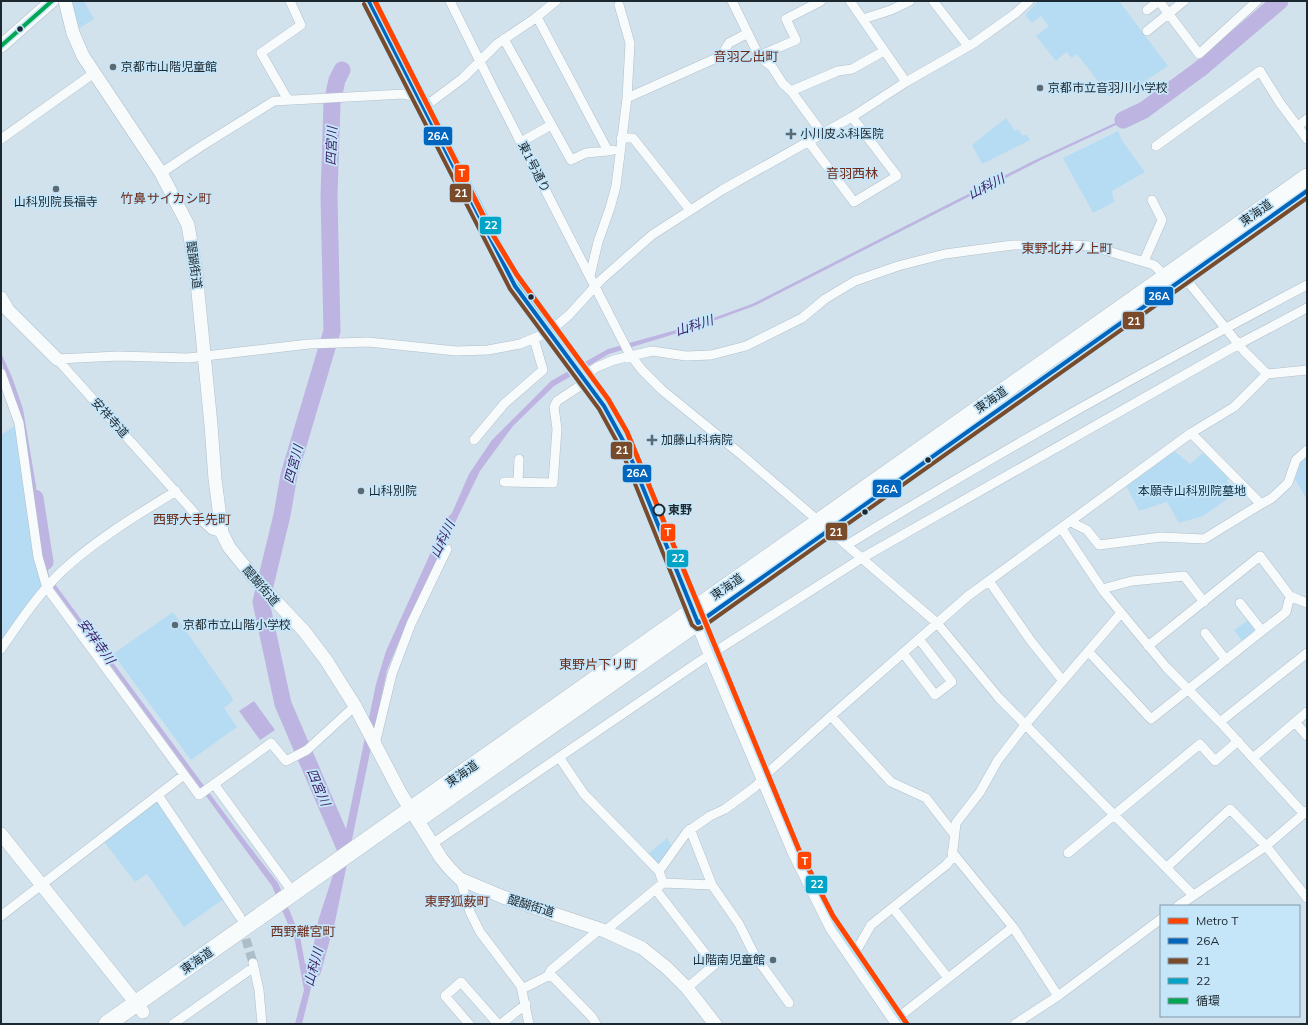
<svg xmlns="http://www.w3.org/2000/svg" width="1308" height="1025" font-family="Mulish,'Noto Sans JP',sans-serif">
<rect width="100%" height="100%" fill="#d1e2ed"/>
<path fill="#b6dcf3" d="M71,1H84L94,19L78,29Z
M1038,1H1119L1168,66L1127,93L1124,89L1110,97L1077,54L1072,58L1066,52L1056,61L1036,36L1049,26L1041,16L1032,23L1025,15Z
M1006,118L1015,131L1018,129L1023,136L1026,134L1030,140L982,164L972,145Z
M1118,131L1123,142L1145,172L1112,191L1114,202L1093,213L1063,158Z
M19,423L47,588L1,651V435Z
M1173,450L1190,464L1203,453L1229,479L1227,481L1236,493L1203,516L1179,523L1167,502L1139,511L1126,485Z
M1307,454V500L1295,479L1301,461Z
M173,612L232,697L233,701L224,708L237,727L191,760L113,654Z
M1248,620L1254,628L1253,634L1242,641L1234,630Z
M156,799L225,898L184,927L147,874L135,882L102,839Z
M667,838L672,846L663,863L659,864L648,854Z"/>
<path fill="#bdb4e1" d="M1143,110L1144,112L1041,160L754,306L694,328L609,354L554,386L513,426L480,471L408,620L387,670L335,922L320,975L313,980L302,1024H295L304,990L295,941L272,886L47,579C29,524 27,465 17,408C14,389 1,373 1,353L12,377L23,409L36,486L39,527L49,576L236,829L278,883L300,936L305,964L310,963L319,918L343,844L376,684L386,651L446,519L452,513L469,474L492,440L551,381L608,349L694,325L752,304L1033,161Z
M254,701L275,730L260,740L239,711Z"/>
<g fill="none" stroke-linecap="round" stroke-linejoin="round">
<path stroke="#bdb4e1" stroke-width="17" d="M342,70L337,80L332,103L329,196L332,331L289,475L282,515L261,602L283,704L345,848
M1123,120L1144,110L1200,69L1280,1
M35,498L45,562"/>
<path stroke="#adbdc7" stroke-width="9" stroke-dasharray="9 4.5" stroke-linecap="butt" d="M242,926L253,963"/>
<g stroke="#b1bfc8" stroke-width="10">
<path id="street" d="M450,1L495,92L629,353L642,370L662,390L743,456L937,623L999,698L1193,895
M732,1L759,56L772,67L783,84L791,91L822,133
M933,1L968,46
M1159,1L1199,54L1257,1
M1147,10L1159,1
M537,17L608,151L613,150
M863,19L891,10L910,1
M1147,31L1184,1
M504,39L571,160L586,153L608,151
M759,56L796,40L786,19L821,1
M906,82L974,43L1016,13L1029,1
M791,91L838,71L852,69L884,51
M627,98L721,56L729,43L748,33
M288,100L261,53L301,25L290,1
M1298,126L1307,119
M621,138H633L690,210
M1,139L94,73
M808,141L854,202L897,176L852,117
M521,142L551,125
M1156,146L1260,71L1280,103L1307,139
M161,173L200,147L274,101L404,94L431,102L463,78L497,44L534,19L556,1
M1144,261L1162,220L1152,200
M590,276L598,242L610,208L616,186L627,98L630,43L619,5
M57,359L118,356L188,358L309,344L368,342L456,351L488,350L520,344L549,332L569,315L601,280L652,235L722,190L852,117L906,82L850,1
M57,359L199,518L212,530L222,533
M1,373L19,423L38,557L47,588L199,795L271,743L286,761L307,750L355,706
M582,377L597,367L614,360L652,351L686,356L711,355L746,346L802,318L825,299L855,281L898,266L945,254L1013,245H1073L1091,246L1154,265L1161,272L1189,283L1244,351L1267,374L1307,370
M1191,433L1261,504L1272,498L1288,483L1296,460L1307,450
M474,440L504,404L543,370L534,339
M504,482L553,483L557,429L554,407L557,401L586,382
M518,482L519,459
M1071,522L1087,530L1099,545L1161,537L1204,539L1261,504
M1062,529L1104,592L1166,667L1220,722L1304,814
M847,545C997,453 1151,367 1307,285
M989,581L1031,641L1063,681
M1102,589L1132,581L1184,576L1204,602
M1240,603L1262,631
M1205,633L1226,660
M1148,646L1260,556L1290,596L1307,603
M1,649C19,623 37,596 59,574C92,542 137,515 176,491
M1088,651L1151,719L1286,612L1290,596
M903,653L935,695L952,682L919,639
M831,716L891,782L926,798L954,834
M1220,722L1307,653
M1295,722L1307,736
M375,744L392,674L411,624L447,549
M559,757L584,794L659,871L663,883
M1253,758L1307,712
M214,784L289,887
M158,795L240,917
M690,829L712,885L739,924L755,956L789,1003
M432,844L700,661L862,558L1239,344L1307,308
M952,852L1013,927L1058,996
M1068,853L1200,744L1215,761L1238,741
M1166,868L1230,809L1266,846L1307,898
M659,871L687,832L710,816L725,809L755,787L771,770L831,716L968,596L1191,433L1234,407L1267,374
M460,879L470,912L480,932L521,986L529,1024
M656,890L714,965L687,988
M1178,906L1266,846L1307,811
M893,908L948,978
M1,916L184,775
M605,931L663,883L712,885
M851,957L859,946L871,925L946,865L952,858L956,823L980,792L998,760L1025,725L1121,613
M253,963L259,990L262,1024
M548,976L551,970L600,929
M522,989L548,976L553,977L592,1017L596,1024
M895,1020L1013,927
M173,1024L254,967
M469,1024L445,996L461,982L498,1024
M501,1024L526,1004
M1015,1024L1058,996L1161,919"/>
</g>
<g stroke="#b1bfc8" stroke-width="14">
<path id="secondary" d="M65,1L73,33L83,56L161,173L188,225L196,272L211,425L215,479L222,533L229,547L254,578L304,631L326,660L355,706L401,794L441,858L450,869L460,879L503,897L605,931L642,948L667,968L687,988L715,1024
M369,1L515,286L604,406L626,446L710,654L794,852L832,928L898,1024
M1,46L52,1
M1,298L8,310L57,359
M1,834L143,1012"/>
</g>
<g stroke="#b1bfc8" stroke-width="18">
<path id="highway" d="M421,817L993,414
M107,1024L1307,177"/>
</g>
<use href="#street" stroke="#f8fbfc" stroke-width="9"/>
<use href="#secondary" stroke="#f8fbfc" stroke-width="13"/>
<use href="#highway" stroke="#f8fbfc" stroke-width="17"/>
<g stroke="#c5e5f9" stroke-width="7">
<path id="bus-1" d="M369,1L515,286L604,406L626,446L698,623L1307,191"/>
</g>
<g stroke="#c5e5f9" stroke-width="7">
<path id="bus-2" d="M364,4L510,289L599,409L621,449L692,625L697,629L701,628L1307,198"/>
</g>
<g stroke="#c5e5f9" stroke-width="7">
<path id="bus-3" d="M376,1L520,283L609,402L631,443L716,652L799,849L837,925L903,1021"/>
</g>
<g stroke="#c5e5f9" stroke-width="7">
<path id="bus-4" d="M1,46L52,1"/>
</g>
<use href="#bus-1" stroke="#0065bd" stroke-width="4"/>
<use href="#bus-2" stroke="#7a4b2a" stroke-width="4"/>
<use href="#bus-3" stroke="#01a3c6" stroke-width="4"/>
<use href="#bus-4" stroke="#00a651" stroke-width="4"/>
<g stroke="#c5e5f9" stroke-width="8">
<path id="metro-1" d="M375,1L493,235L517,275L608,399L627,432L799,850L833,916L907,1024"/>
</g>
<use href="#metro-1" stroke="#ff4500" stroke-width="5"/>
</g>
<g fill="#1c282f" stroke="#c5e5f9" stroke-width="1.5">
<circle cx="20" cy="29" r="3.5"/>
<circle cx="531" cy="297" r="3.5"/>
<circle cx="928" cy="460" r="3.5"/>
<circle cx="865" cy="512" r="3.5"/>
</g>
<g fill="#5b6972" stroke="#c5e5f9" stroke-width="1.5">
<circle cx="113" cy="67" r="4"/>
<circle cx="1040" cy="88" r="4"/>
<path d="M789 128h4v4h4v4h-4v4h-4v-4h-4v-4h4z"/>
<circle cx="56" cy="189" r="4"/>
<path d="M650 434h4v4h4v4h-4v4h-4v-4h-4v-4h4z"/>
<circle cx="361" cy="491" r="4"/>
<circle cx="175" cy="625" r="4"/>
<circle cx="773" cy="960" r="4"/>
</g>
<circle fill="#c5e5f9" stroke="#1c282f" stroke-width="2" cx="659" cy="510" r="5.5"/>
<g text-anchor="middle" stroke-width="3.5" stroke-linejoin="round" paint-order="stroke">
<g font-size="12" fill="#1c282f" stroke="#c5e5f9" text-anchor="start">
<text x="121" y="71">京都市山階児童館</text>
<text x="1048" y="92">京都市立音羽川小学校</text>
<text x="800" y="138">小川皮ふ科医院</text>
<text x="56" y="206" text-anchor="middle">山科別院長福寺</text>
<text x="661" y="444">加藤山科病院</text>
<text x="369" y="495">山科別院</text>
<text x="183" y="629">京都市立山階小学校</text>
<text x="765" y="964" text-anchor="end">山階南児童館</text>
</g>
<g font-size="12" fill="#1c282f" stroke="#c5e5f9">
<text transform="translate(534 167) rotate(63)" y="4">東1号通り</text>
<text transform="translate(1256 213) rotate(-35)" y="4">東海道</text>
<text transform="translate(194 265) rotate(82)" y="4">醍醐街道</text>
<text transform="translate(991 400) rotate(-35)" y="4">東海道</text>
<text transform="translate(110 418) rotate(48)" y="4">安祥寺道</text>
<text transform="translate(261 586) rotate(49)" y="4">醍醐街道</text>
<text transform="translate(727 587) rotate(-35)" y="4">東海道</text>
<text transform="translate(462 774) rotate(-35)" y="4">東海道</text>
<text transform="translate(531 906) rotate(17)" y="4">醍醐街道</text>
<text transform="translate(197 961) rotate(-35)" y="4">東海道</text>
</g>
<g font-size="12" fill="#123141" stroke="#c5e5f9">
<text x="1192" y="495">本願寺山科別院墓地</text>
</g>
<g font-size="12" font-weight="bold" fill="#1c282f" stroke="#c5e5f9" text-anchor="start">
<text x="668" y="514">東野</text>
</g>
<g font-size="13" fill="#6d2a17" stroke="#c5e5f9">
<text x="746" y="61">音羽乙出町</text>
<text x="852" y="178">音羽西林</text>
<text x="166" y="203">竹鼻サイカシ町</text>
<text x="1067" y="253">東野北井ノ上町</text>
<text x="192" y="524">西野大手先町</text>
<text x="598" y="669">東野片下リ町</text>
<text x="457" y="906">東野狐薮町</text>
<text x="303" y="936">西野離宮町</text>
</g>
<g font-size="13" font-style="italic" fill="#3d1f65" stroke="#c5e5f9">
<text transform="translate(331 146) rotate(-88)" y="5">四宮川</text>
<text transform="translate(986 186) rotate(-27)" y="5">山科川</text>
<text transform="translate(694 325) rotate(-18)" y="5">山科川</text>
<text transform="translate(293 464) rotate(-75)" y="5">四宮川</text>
<text transform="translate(442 539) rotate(-64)" y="5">山科川</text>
<text transform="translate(97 641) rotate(54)" y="5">安祥寺川</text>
<text transform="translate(319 787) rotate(67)" y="5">四宮川</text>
<text transform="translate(313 967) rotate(-75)" y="5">山科川</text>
</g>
</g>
<g stroke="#c5e5f9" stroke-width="1.5">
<rect x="423" y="126" width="30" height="20" rx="4" fill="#0065bd"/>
<rect x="454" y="164" width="16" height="19" rx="4" fill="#ff4500"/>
<rect x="449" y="183" width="23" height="20" rx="4" fill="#7a4b2a"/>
<rect x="479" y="216" width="23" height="19" rx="4" fill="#01a3c6"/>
<rect x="1144" y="286" width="30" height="20" rx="4" fill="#0065bd"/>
<rect x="1122" y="311" width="23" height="19" rx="4" fill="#7a4b2a"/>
<rect x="610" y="441" width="23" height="19" rx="4" fill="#7a4b2a"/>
<rect x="622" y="464" width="30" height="19" rx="4" fill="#0065bd"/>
<rect x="872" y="479" width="30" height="19" rx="4" fill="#0065bd"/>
<rect x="825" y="522" width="23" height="19" rx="4" fill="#7a4b2a"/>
<rect x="660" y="523" width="16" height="19" rx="4" fill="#ff4500"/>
<rect x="666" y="549" width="23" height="19" rx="4" fill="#01a3c6"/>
<rect x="797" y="851" width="15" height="19" rx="4" fill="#ff4500"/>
<rect x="805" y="875" width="23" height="19" rx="4" fill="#01a3c6"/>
</g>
<g font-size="11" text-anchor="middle" font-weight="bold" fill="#fff">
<text x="438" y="140">26A</text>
<text x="462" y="177">T</text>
<text x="461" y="197">21</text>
<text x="491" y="229">22</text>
<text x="1159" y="300">26A</text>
<text x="1134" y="325">21</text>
<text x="622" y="454">21</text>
<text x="637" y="477">26A</text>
<text x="887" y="493">26A</text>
<text x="836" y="536">21</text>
<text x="668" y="536">T</text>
<text x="678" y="562">22</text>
<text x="805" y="865">T</text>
<text x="817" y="888">22</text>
</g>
<rect width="1308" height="1025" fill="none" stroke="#1c282f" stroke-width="4"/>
<rect x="1160" y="905" width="140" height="112" fill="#c5e5f9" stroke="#8199a8"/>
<rect x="1168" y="918" width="20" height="6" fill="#ff4500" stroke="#8199a8"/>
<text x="1196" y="925" font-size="12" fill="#1c282f">Metro T</text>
<rect x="1168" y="938" width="20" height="6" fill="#0065bd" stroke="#8199a8"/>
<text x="1196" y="945" font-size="12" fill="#1c282f">26A</text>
<rect x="1168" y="958" width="20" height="6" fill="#7a4b2a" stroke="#8199a8"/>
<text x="1196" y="965" font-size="12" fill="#1c282f">21</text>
<rect x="1168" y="978" width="20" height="6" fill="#01a3c6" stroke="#8199a8"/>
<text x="1196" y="985" font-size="12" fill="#1c282f">22</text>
<rect x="1168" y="998" width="20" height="6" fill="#00a651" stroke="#8199a8"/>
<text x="1196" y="1005" font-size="12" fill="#1c282f">循環</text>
</svg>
